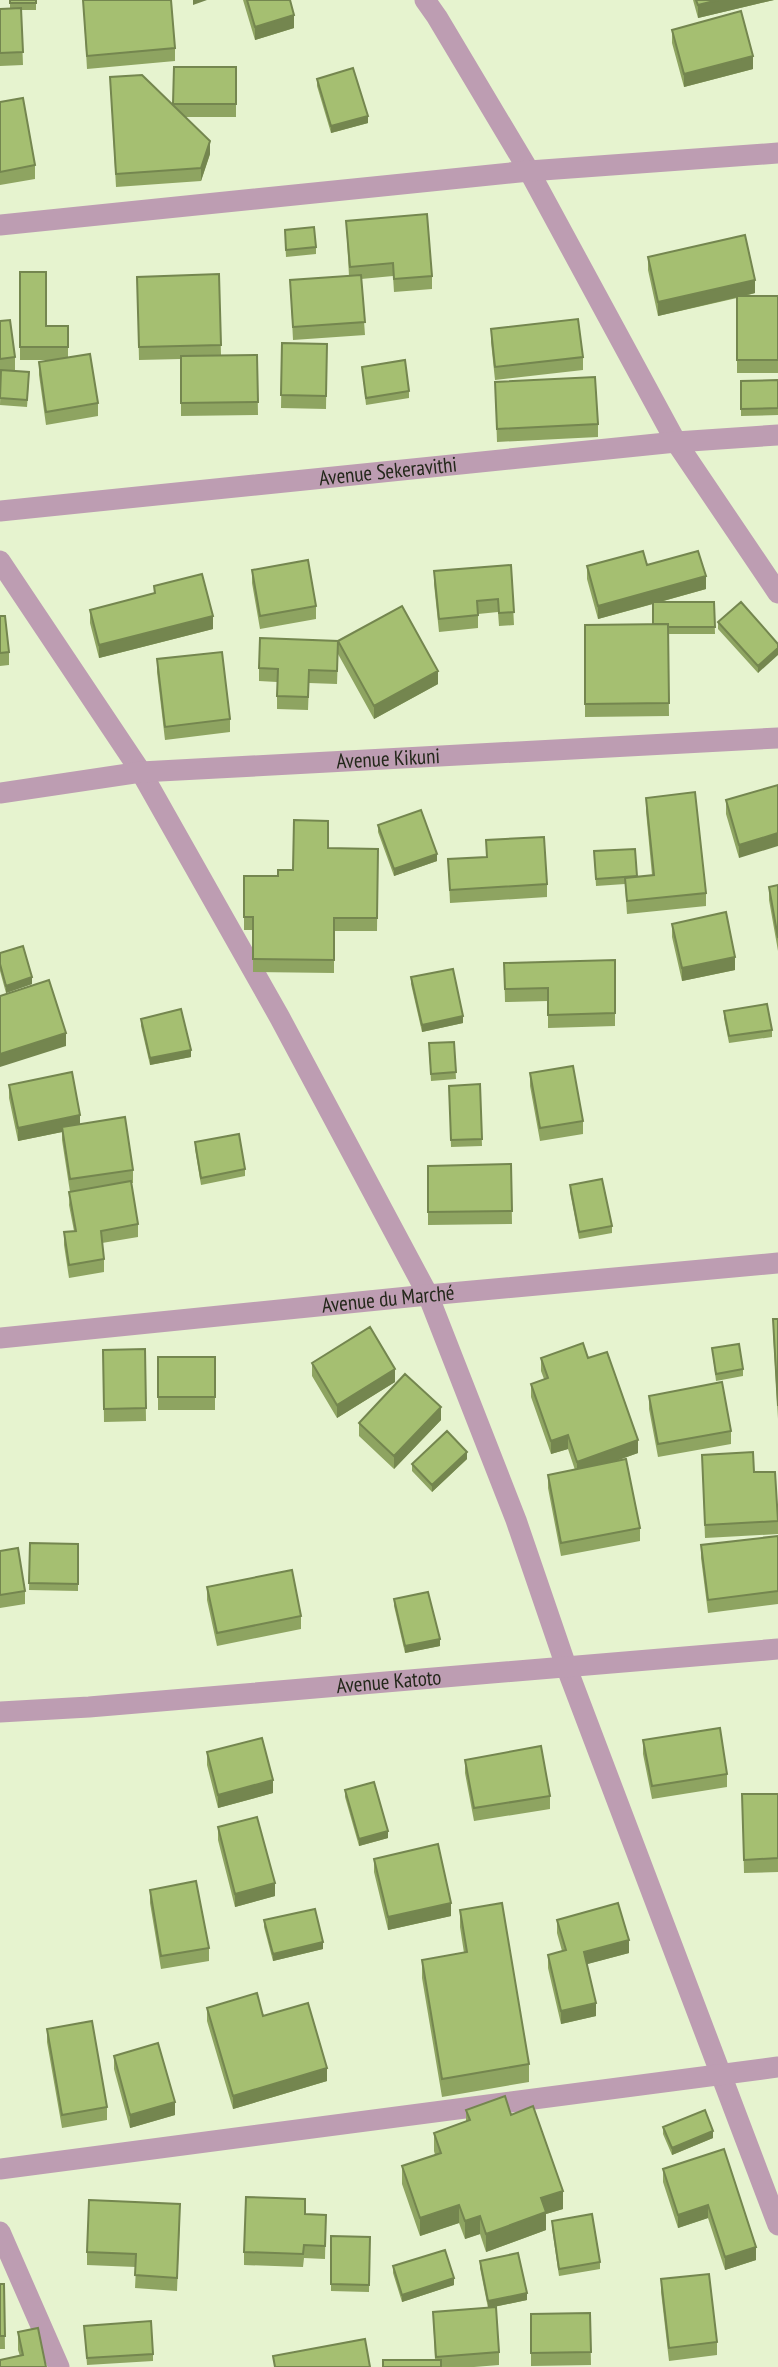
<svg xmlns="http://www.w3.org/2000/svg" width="778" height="2367" font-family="'PT Sans Narrow',sans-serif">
<rect width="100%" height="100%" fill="#e6f3cf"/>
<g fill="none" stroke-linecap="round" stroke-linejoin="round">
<g stroke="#bd9db2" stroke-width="21">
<path d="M425,0L437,17L529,171L676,442L778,593"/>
<path d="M0,225L529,171L778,153"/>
<path id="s1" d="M0,511L676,442L778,435"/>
<path d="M0,561L141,772L280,1018L428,1295L516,1520L566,1666L778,2225"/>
<path id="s2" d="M0,793L141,772L778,738"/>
<path id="s3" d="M0,1338L428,1295L778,1263"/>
<path id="s4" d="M0,1712L89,1707L778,1649"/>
<path d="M0,2169L778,2067"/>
<path d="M0,2232L59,2367"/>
</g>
</g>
<path fill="#8ea461" d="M10,0H36V10H21L23,65L0,66V9L10,8Z
M83,0L175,48V61L87,69Z
M243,0H290L294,28L255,40Z
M693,0H774L698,18Z
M672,30L753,69L684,87L672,43Z
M174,67H236V117H185L210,154L201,181L116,187L110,77L173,105Z
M317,79L368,123L331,133L317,86Z
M0,102L35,165V179L0,185Z
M346,221L432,276V289L394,292L393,276L361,279L365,335L293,340L290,280L349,276Z
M285,237L316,247V254L286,257Z
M648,257L755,293L745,296H778V373H737V298L658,316L648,270Z
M20,272L46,326H68V358L98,403V416L46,425L39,375V362L50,360H20Z
M219,274L221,355H257L258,415L181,416V359L139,360L137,277Z
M0,321L15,357V370L8,371L29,379L27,407L0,405L1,372H0Z
M491,329L583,357V370L495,380L491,342Z
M282,343L327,344L326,409L281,408Z
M362,367L409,391V398L366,405Z
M778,380V415L741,416V381Z
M495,382L598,424V437L497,442Z
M511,565L514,625L499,626L498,612L478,614V628L439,632L434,584V571Z
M647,565L706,589L660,602H714L715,634H668L669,716L585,717V625L653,624V604L598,619L587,579V566Z
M252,570L316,606V619L260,629L252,583Z
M154,586L213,629L99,658L90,623V610L154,594Z
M0,616L9,652V665L0,666Z
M718,622L778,644L758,673L718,629Z
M338,641L438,684L374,719L338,654L337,684L309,683L308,710L277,709V682L259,681V668Z
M157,659L230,719V732L165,740L157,672Z
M778,785L739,858L726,814V800Z
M646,798L706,893V906L627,914L625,884L596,886L594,851L637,877L652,875L646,811Z
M378,825L437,861L394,876L378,832Z
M486,840L547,884V897L450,903L448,859L486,857Z
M328,848L378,849L377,931H334V973L253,972V930H244V876H278L293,870Z
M778,885V951L769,900V887Z
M672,924L735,970L682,981L672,937Z
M0,953L32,984L6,993L0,971Z
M615,960V1026L548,1028V1001L505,1002L504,963Z
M411,977L463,1023L422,1032L411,984Z
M724,1011L772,1030V1037L729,1043L724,1018Z
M141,1019L191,1057L150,1065L141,1026Z
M454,1042L456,1079L431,1081L429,1050Z
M530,1073L583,1121V1134L540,1141L530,1086Z
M480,1084L482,1146L451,1147L449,1086Z
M9,1085L80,1124L133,1170V1183H131L138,1224V1237L102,1243L104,1259V1272L69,1278L64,1245V1232L74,1231L69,1205L70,1192L62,1140V1132L18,1141L9,1098Z
M195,1142L245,1169V1176L201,1185L195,1149Z
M511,1164L512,1224L428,1225V1166Z
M570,1185L612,1226V1233L579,1239L570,1192Z
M773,1319H778V1419L773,1332Z
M712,1348L743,1369V1376L716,1381Z
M145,1349L146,1421L104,1422L103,1350Z
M158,1357H215V1410H158Z
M541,1358H588L638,1453L615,1461L640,1528V1541L561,1556L548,1488V1475L575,1470L568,1449L551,1454L531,1397V1384L544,1379L541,1371Z
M312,1363L395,1382L337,1418L312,1376Z
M649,1396L731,1431V1444L658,1457L649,1409Z
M441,1420L394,1469L359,1436V1423Z
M702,1455L754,1472L778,1521V1534L705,1538Z
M467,1459L432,1492L412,1471V1464Z
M778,1536V1604L708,1613L701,1558V1545Z
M30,1543L78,1544V1591L29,1590Z
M0,1551L25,1591V1604L0,1608Z
M207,1587L301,1616V1629L217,1646L207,1600Z
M394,1599L440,1646L405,1653L394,1606Z
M643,1740L727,1774V1787L652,1799L643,1754Z
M207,1752L273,1793L218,1808L207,1765Z
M465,1760L550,1796V1809L474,1821L465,1773Z
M345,1790L388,1838L359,1846L345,1797Z
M742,1794H778V1872L744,1873Z
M218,1827L275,1896L235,1907L218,1840Z
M374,1859L451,1916L388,1930L374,1872Z
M150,1890L209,1948V1961L161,1969L150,1903Z
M460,1910L529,2064V2082L442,2097L422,1978V1960L464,1953L460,1927Z
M264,1920L323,1949L273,1961L264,1927Z
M557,1920L629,1953L587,1964L596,2016L561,2024L548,1968V1955L562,1951L557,1933Z
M207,2008L263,2016L327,2081L233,2109L207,2021Z
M47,2029L107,2107V2120L62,2128L47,2042Z
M114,2056L175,2115L130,2128L114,2069Z
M466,2110L511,2115L563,2209L546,2214V2230L486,2252L480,2234L465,2239L459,2223L420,2236L402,2184V2166L435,2155L434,2151V2133L466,2121Z
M663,2127L713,2138L672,2155L663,2134Z
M724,2149L756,2260L725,2270L708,2218L678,2228L663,2182V2169Z
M305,2214L326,2215L325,2259L304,2258L303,2267L244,2265V2252Z
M180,2217L177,2291L135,2288L136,2267L87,2265V2252Z
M552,2221L600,2262V2269L559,2276L552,2228Z
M331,2236L370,2237L369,2292L331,2291Z
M480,2261L527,2300L494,2307L499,2352V2365L474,2367H383L435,2360L433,2312L488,2308L480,2268Z
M393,2266L454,2285L402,2302L393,2273Z
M661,2279L717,2342V2355L669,2361L661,2292Z
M0,2284H4L5,2349H0Z
M590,2313L591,2365L531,2366V2314Z
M84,2326L153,2354V2361L87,2365Z
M18,2332L46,2367L20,2356L18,2350Z"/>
<path fill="#74864f" d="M193,0H207L193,5Z
M718,0H774L698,18V5Z
M294,15V28L255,40V27Z
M753,56V69L684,87V74Z
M368,116V123L331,133V126Z
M210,141V154L201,181V168Z
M755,280V293L658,316V302Z
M706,576V589L598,619V606Z
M213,616V629L99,658V645Z
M778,648V655L758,673V666Z
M438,671V684L374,719V706Z
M778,833V846L739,858V845Z
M437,854V861L394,876V869Z
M735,957V970L682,981V968Z
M32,977V984L6,993V986Z
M463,1016V1023L422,1032V1025Z
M66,1033V1046L0,1067V1054Z
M191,1050V1057L150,1065V1058Z
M80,1115V1128L62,1127V1132L18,1141V1128Z
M395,1369V1382L337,1418V1405Z
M441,1407V1420L394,1469V1456Z
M568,1435V1449L551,1454V1441Z
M638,1440V1453L577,1475V1462Z
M467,1452V1459L432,1492V1485Z
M440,1639V1646L405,1653V1646Z
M273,1780V1793L218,1808V1795Z
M388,1831V1838L359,1846V1839Z
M275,1883V1896L235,1907V1894Z
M451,1903V1916L388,1930V1917Z
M629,1940V1953L584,1965V1952Z
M323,1942V1949L273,1961V1954Z
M596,2003V2016L561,2024V2011Z
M327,2068V2081L233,2109V2096Z
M175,2102V2115L130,2128V2115Z
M713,2131V2138L672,2155V2148Z
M563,2191V2209L546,2214V2230L486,2252V2234L541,2198Z
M459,2205V2223L420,2236V2218Z
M708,2205V2218L678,2228V2215Z
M480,2216V2234L465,2239V2221Z
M756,2247V2260L725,2270V2257Z
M454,2278V2285L402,2302V2295Z
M527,2293V2300L488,2308V2301Z"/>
<path fill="#a5bf71" stroke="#74864f" stroke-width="2" d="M10,0H36V3H10Z
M83,0H171L175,48L87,56Z
M247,0H290L294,15L255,27Z
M696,0H718L698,5Z
M21,8L23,52L0,53V9Z
M741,11L753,56L684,74L672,30Z
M174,67H236V104H173Z
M353,68L368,116L331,126L317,79Z
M142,75L210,141L201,168L116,174L110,77Z
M23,98L35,165L0,172V102Z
M427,214L432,276L394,279L393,263L350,267L346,221Z
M314,227L316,247L286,250L285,230Z
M745,235L755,280L658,302L648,257Z
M20,272H46V326H68V347H20Z
M219,274L221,345L139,347L137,277Z
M361,275L365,322L293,327L290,280Z
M737,296H778V360H737Z
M578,319L583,357L495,367L491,329Z
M10,320L15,357L0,359V321Z
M282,343L327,344L326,396L281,395Z
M90,354L98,403L46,412L39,362Z
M257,355L258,402L181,403V356Z
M405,360L409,391L366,398L362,367Z
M1,370L29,372L27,400L0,398Z
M595,377L598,424L497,429L495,382Z
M778,380V408L741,409V381Z
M643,551L647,565L698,551L706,576L598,606L587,566Z
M308,560L316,606L260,616L252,570Z
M511,565L514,612L499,613L498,599L477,601L478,615L439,619L434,571Z
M202,574L213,616L99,645L90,610L155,593L154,586Z
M653,602H714L715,627H668V624H653Z
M741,602L778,644V648L758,666L718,622Z
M402,606L438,671L374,706L338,641Z
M0,616H5L9,652L0,653Z
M668,624L669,703L585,704V625Z
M260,638L338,641L337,671L309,670L308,697L277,696L278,669L259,668Z
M222,652L230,719L165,727L157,659Z
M778,785V833L739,845L726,800Z
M695,792L706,893L627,901L625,878L654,875L646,798Z
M421,810L437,854L394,869L378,825Z
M294,820L328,821V848L378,849L377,918H334V960L253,959V917H244V876H278V870H293Z
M544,837L547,884L450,890L448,859L487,857L486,840Z
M635,849L637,876L596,879L594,851Z
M778,885V938L769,887Z
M726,912L735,957L682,968L672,924Z
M23,946L32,977L6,986L0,964V953Z
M615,960V1013L548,1015V988L505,989L504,963Z
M453,969L463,1016L422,1025L411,977Z
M49,980L66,1033L0,1054V996Z
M767,1004L772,1030L729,1036L724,1011Z
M181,1009L191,1050L150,1058L141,1019Z
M454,1042L456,1072L431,1074L429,1043Z
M573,1066L583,1121L540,1128L530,1073Z
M72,1072L80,1115L18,1128L9,1085Z
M480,1084L482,1139L451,1140L449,1086Z
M125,1117L133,1170L70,1179L62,1127Z
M239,1134L245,1169L201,1178L195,1142Z
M511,1164L512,1211L428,1212V1166Z
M602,1179L612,1226L579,1232L570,1185Z
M131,1181L138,1224L101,1231L104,1259L69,1265L64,1232L76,1231L69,1192Z
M773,1319H778V1406Z
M370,1327L395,1369L337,1405L312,1363Z
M583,1343L588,1358L607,1352L638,1440L577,1462L568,1435L551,1441L531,1384L548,1378L541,1358Z
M739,1344L743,1369L716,1374L712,1348Z
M145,1349L146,1408L104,1409L103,1350Z
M158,1357H215V1397H158Z
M405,1374L441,1407L394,1456L359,1423Z
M722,1382L731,1431L658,1444L649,1396Z
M447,1431L467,1452L432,1485L412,1464Z
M753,1452L754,1472H775L778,1521L705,1525L702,1455Z
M626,1459L640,1528L561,1543L548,1475Z
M778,1536V1591L708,1600L701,1545Z
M30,1543L78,1544V1584L29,1583Z
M18,1548L25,1591L0,1595V1551Z
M292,1570L301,1616L217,1633L207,1587Z
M428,1592L440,1639L405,1646L394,1599Z
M720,1728L727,1774L652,1786L643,1740Z
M262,1738L273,1780L218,1795L207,1752Z
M541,1746L550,1796L474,1808L465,1760Z
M374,1782L388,1831L359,1839L345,1790Z
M742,1794H778V1858L744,1860Z
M257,1817L275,1883L235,1894L218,1827Z
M438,1844L451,1903L388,1917L374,1859Z
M196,1881L209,1948L161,1956L150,1890Z
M502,1903L529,2064L442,2079L422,1960L467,1952L460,1910Z
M618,1903L629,1940L584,1952L596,2003L561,2011L548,1955L566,1950L557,1920Z
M315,1909L323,1942L273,1954L264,1920Z
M257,1993L263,2016L308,2003L327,2068L233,2096L207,2008Z
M92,2021L107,2107L62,2115L47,2029Z
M158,2043L175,2102L130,2115L114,2056Z
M505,2096L511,2115L533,2106L563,2191L541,2198L546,2212L486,2234L480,2216L465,2221L459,2205L420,2218L402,2166L441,2153L434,2133L470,2120L466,2110Z
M705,2110L713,2131L672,2148L663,2127Z
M724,2149L756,2247L725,2257L708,2205L678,2215L663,2169Z
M246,2197L305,2199V2214L326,2215L325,2246L304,2245L303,2254L244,2252Z
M89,2200L180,2204L177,2278L135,2275L136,2254L87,2252Z
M592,2214L600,2262L559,2269L552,2221Z
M331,2236L370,2237L369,2285L331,2284Z
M445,2250L454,2278L402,2295L393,2266Z
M518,2253L527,2293L488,2301L480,2261Z
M709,2274L717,2342L669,2348L661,2279Z
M0,2284H4L5,2336H0Z
M496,2307L499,2352L436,2357L433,2312Z
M590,2313L591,2352L531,2353V2314Z
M151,2321L153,2354L87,2358L84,2326Z
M38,2328L46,2367H0V2360L23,2355L18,2332Z
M365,2339L370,2367H275L273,2356Z
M383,2360H441V2367H383Z"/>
<g text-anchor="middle" stroke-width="5" stroke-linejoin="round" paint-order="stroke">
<g font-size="21" fill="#24281b" stroke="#e6f3cf">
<text dy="7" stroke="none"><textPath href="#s1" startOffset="390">Avenue Sekeravithi</textPath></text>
<text dy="7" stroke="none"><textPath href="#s2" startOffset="390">Avenue Kikuni</textPath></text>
<text dy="7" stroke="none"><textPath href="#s3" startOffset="390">Avenue du Marché</textPath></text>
<text dy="7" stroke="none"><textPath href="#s4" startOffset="390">Avenue Katoto</textPath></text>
</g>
</g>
</svg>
